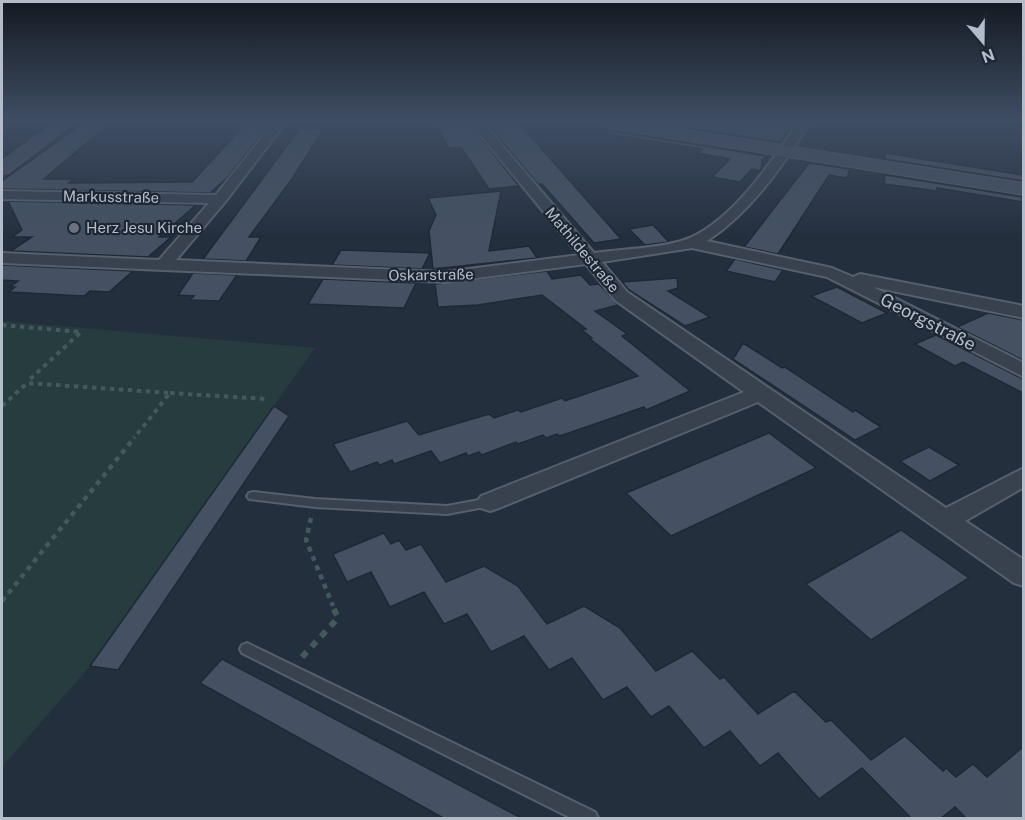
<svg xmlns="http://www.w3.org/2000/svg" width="1025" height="820" font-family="'Public Sans',sans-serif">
<rect width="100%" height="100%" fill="#242f3e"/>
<path fill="#263c3f" d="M2,321L315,348L90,666L2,767Z"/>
<path fill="#455162" stroke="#1f2835" stroke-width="1.5" d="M85,122L110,123L44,179H74L69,183L192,182L247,122H271L227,178L210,193L2,189V181Z
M433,122H468L519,186L489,189L461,147L449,148Z
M485,122H518L621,239L594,243L542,184H538Z
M650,122H795L780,142Z
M300,128H324L292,179L249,237H261L246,261L203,259Z
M607,130L766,156L762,160L761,171L752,169L740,182L712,177L730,159L698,153L702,149L607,134Z
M885,153L1023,175V181L885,159Z
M809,163L850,169L847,178L829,175L778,254L744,247Z
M885,175L1022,197V202L937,188V191L884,184Z
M501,191L489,251L529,246L537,258L433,269L429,231L436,215L428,198Z
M8,201L196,205L159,237H171L148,257L11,251L32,237H12L22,230Z
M653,225L669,242L645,245L629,229Z
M341,250L430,253L422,269L332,265Z
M735,259L783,270L775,282L726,271Z
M2,265L133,271L109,292L90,291L84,296L9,292L15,287H10L18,281L2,280Z
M547,271L552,279L581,275L590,285L599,284L618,305L595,311L627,334L622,336L690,391L646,410L644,407L560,436L557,434L546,438L543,435L518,444L516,442L482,455L479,452L468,456L466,453L440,463L431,451L394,464L392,460L380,465L377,462L350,472L333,444L407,421L419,435L489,414L494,418L518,410L521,412L562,398L565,401L638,376L590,339L592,338L582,330L586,329L542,295L478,305L438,307L435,284Z
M193,273L237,275L219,301L190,300L194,296L178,295Z
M677,278L678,288L668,291L710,317L685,326L629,290L622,282Z
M323,279L416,283L404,308L308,304Z
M837,287L887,313L862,323L811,296Z
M988,313L1023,320V360L957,327Z
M936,335L1023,379V393L963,362L955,366L915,344Z
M743,343L782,368L785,367L853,412L855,410L881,427L855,440L733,359Z
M274,406L289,416L118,670L90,666Z
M769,433L816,468L671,536L626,493Z
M929,447L959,465L930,481L900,461Z
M901,530L969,578L871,640L806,584Z
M384,533L391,544L399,540L406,550L421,544L446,582L484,566L518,586L547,624L584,606L620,628L656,671L692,651L720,679L724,677L758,714L794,691L826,722L831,720L871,760L905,736L943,771L946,768L956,777L973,764L987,777L1023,747V819H967L955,807L940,819H912L862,768L819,799L778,753L760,766L730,731L704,748L669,706L651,717L627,687L603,700L572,658L549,670L524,636L491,652L467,614L444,624L424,592L390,607L371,572L347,582L333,554Z
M222,659L335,719L523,819H445L429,810L200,683Z"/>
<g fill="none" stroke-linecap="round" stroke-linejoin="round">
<g stroke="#565f6c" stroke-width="4">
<path id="service" d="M253,492L315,499L447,506L490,498L494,499L496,502L494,505L490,506L447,514L315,507L249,499L247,496L249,493Z
M247,643L595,812L598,818H571L242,653L240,649L242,645Z"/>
</g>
<g stroke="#565f6c" stroke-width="4">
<path id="minor" d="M274,122H286L225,202L176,260L445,272L579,255L470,122H482L594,253C622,249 654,249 681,241C728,227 772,162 798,122H810C782,167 751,212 707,241L832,268L853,277L860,274L1024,306V318L873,287L1024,363V377L827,277L692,248L602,262L627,292L946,508L1024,468V487L965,521L1024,560V586L1014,583L758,402L499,508L490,511L481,508L477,502L481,496L744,392L615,300L586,264L445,282L2,263V253L159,260L209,203L2,199V191L216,195Z"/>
</g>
<g stroke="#565f6c" stroke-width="2">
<path id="secondary" d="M56,122H75L8,173L2,174V161Z
M595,122H634L1024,183V195L603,127Z"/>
</g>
<path stroke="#44595c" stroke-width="4" stroke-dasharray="4.5 4.5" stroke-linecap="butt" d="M2,325L81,332L27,382
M170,393L266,399
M2,406L27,383L170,393L134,438"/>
<path stroke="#44595c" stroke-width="4.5" stroke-dasharray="5 5" stroke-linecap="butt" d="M311,518L306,540L333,606
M2,601L135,437"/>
<path stroke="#44595c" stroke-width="6" stroke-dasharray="7 7" stroke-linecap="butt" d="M302,657L338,618L332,605"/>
<use href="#service" fill="#38414e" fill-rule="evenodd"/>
<use href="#minor" fill="#38414e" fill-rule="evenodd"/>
<use href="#secondary" fill="#465061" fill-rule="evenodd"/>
</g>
<linearGradient id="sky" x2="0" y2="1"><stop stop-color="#141a22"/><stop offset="0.51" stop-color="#3f4d63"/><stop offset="1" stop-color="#3f4d63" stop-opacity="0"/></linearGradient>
<rect width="1025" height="237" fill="url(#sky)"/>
<circle fill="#6b7280" stroke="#1d2633" stroke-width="2" cx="74" cy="228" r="6"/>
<g text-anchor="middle" stroke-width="4.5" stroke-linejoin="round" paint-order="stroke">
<g font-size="15" fill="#b4bcc9" stroke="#1d2633">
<text transform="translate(111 197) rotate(1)" y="5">Markusstraße</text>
<text transform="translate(582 250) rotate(50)" y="5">Mathildestraße</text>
<text transform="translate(431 275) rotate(-1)" y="5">Oskarstraße</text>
</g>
<g font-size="15" fill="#b4bcc9" stroke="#1d2633" text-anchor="start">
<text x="86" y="233">Herz Jesu Kirche</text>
</g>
<g font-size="18" fill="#b4bcc9" stroke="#1d2633">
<text transform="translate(928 322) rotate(27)" y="6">Georgstraße</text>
</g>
</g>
<rect width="1025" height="820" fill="none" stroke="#b4bcc9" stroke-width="6"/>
<g transform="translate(983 42) rotate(160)" stroke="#1d2633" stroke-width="4.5" paint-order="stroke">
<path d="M0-4.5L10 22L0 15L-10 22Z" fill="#b4bcc9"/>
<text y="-9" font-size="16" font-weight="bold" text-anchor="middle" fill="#b4bcc9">N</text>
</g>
</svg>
